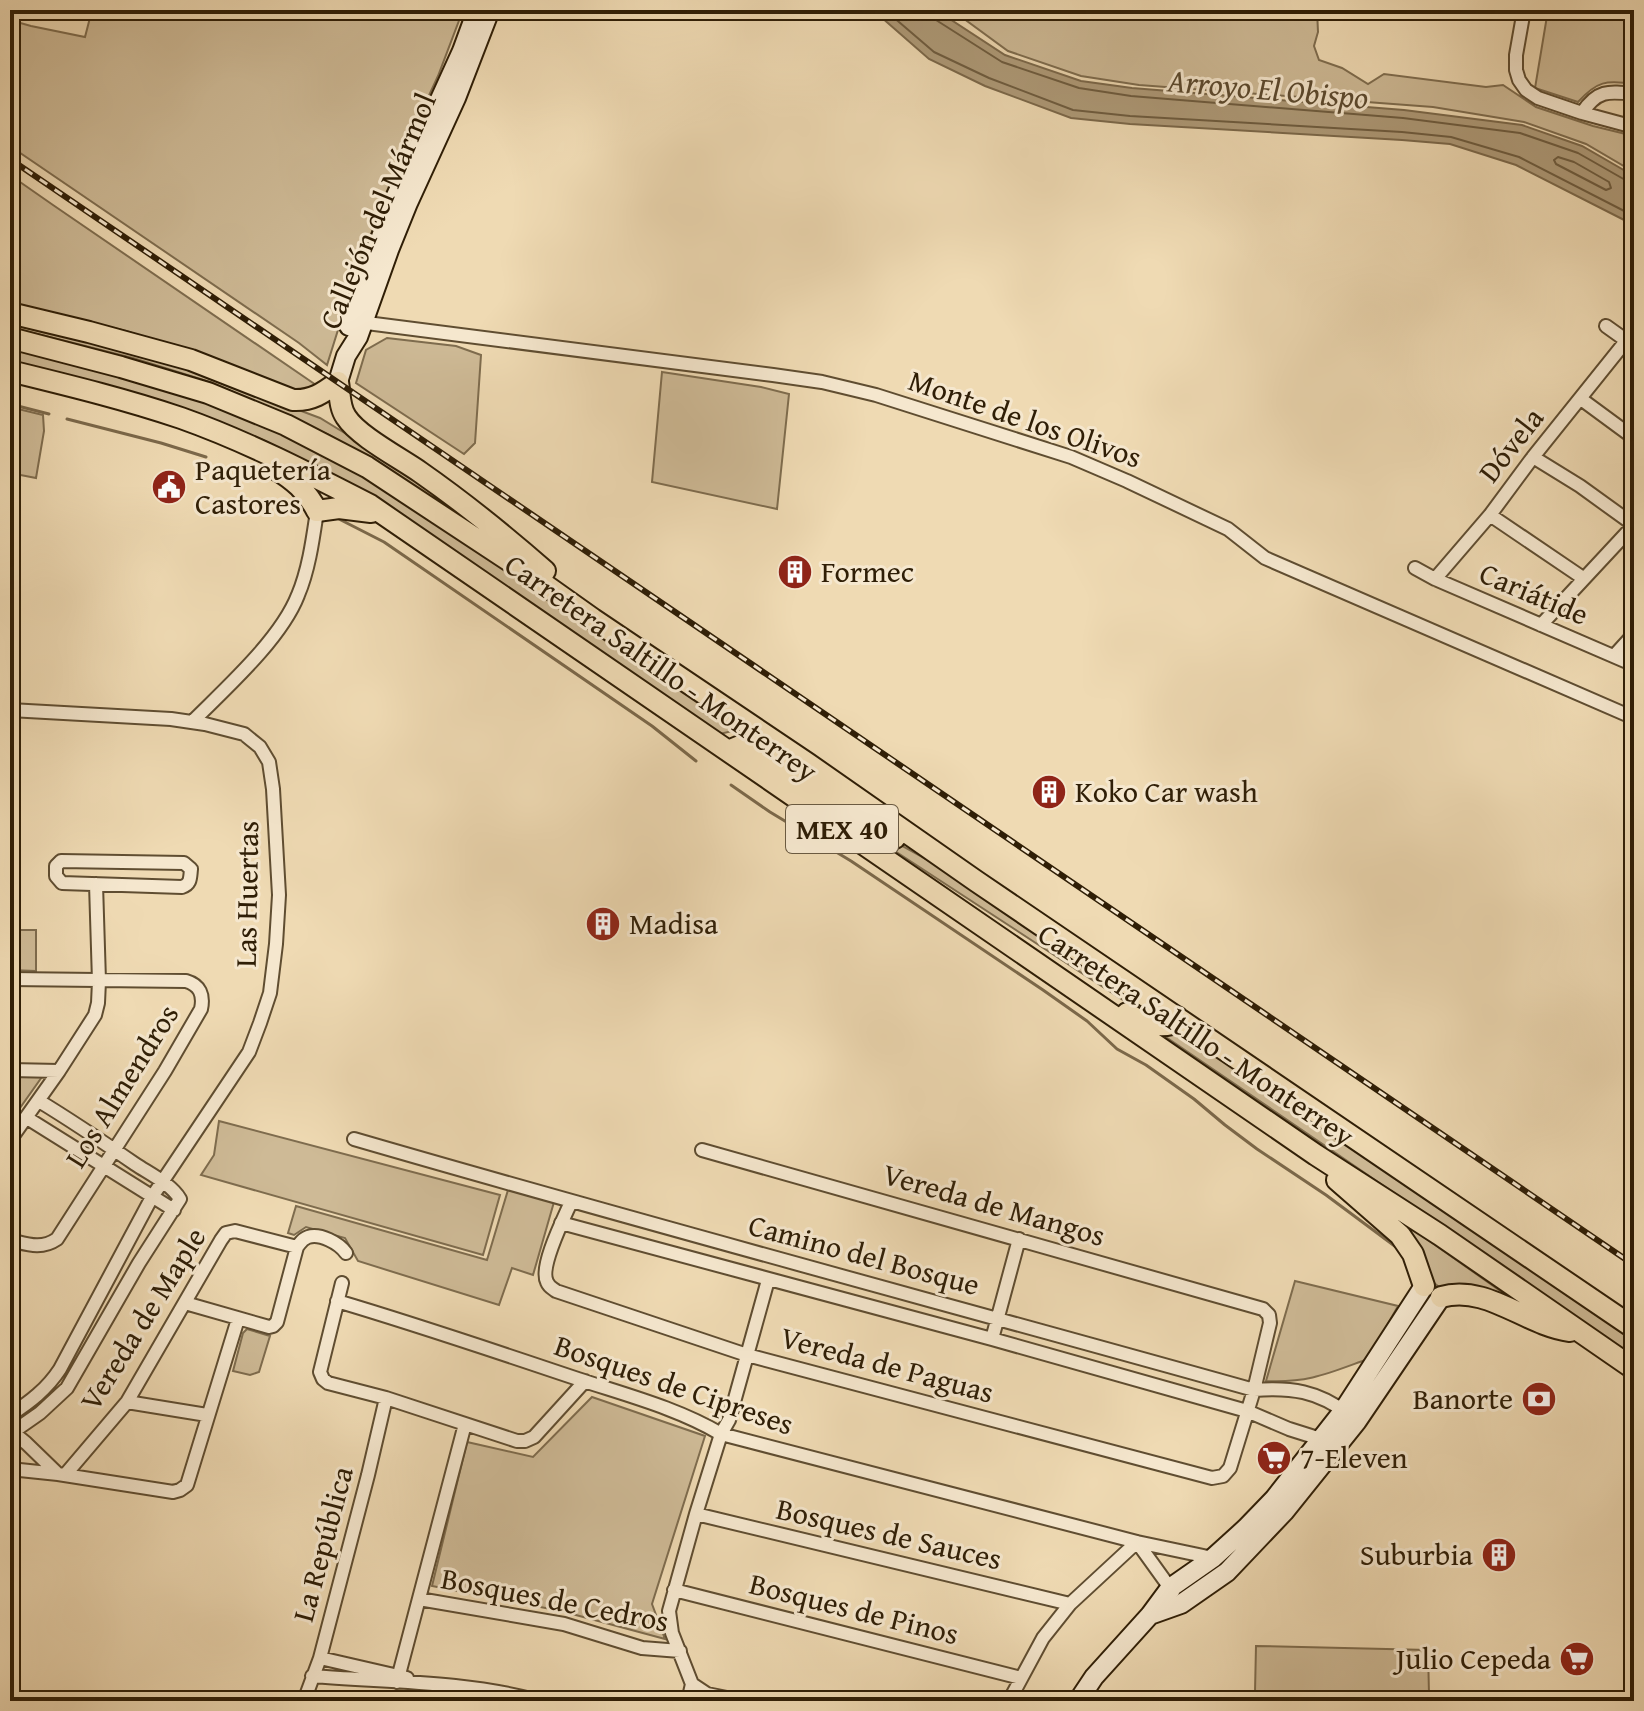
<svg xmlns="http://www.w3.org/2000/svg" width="1644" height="1711" font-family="'Gentium Book Plus',serif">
<rect width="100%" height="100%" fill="#efdab3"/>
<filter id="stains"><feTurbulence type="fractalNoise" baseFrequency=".0025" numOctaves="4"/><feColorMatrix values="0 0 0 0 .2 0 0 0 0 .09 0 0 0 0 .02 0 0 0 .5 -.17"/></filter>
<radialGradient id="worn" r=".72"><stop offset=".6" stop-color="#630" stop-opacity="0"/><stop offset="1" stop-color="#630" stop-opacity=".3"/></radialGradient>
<path fill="#ceba96" stroke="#7e6c4e" stroke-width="2" d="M92,10H463L438,76L397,165L353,282L327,365L299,343L10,146V20L31,26L85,37Z
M952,10H1317L1318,32L1314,46L1319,60L1342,68L1368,84L1384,74L1486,87L1503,85L1536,107L1593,126L1634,136V172L1586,144L1524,122L1433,107L1139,85L1081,76L1008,51Z
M1548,10H1634V84C1606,80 1597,81 1578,102L1535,88Z
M10,175L53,205L316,385L308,391L296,393L208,358L126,331L10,303Z
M10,318L184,367L320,418L361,443L467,516L489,536L378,463L329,435L213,383L133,358L10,327Z
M387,338L456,346L481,355L475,443L464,454L356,383L366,350Z
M10,348L112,372L222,406L347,464L483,551L747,736L732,731L720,734L327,473L263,440L191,413L10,364Z
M662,372L761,387L789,394L777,509L652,482Z
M10,407L43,415L44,431L36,478L10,473Z
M743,752L868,827L944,869L1150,1009V1012L1148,1014L1140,1011Z
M10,930H36V971L10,970Z
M1179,1029L1634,1339V1357L1160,1033Z
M10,1074H44L10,1122Z
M219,1121L500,1195L483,1255L201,1175L214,1155Z
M1353,1187L1533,1314L1443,1290L1429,1279Z
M508,1190L554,1202L533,1275L512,1268L499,1305L358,1261L345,1238L306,1227L294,1235L288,1233L296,1206L487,1260Z
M1295,1281L1398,1306L1368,1359C1329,1373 1309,1383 1266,1381Z
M247,1329L270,1336L259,1372L250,1375L233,1371L243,1333Z
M592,1397L705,1436L652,1604L665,1639L561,1611L432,1586L467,1442L533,1457Z
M1256,1646L1428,1650L1429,1694L1255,1692Z"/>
<path fill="#ae9a78" stroke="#7b684a" stroke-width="2" d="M873,10H936L1005,55L1081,81L1132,88L1404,110L1522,125L1582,146L1634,176V225L1516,165L1450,144L1402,140L1130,124L1071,118L985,86L929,59Z"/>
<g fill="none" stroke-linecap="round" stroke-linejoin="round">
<path stroke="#6e5c3f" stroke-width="2" d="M885,10L934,52L989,78L1073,110L1130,116L1402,132L1451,137L1519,157L1634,216
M932,10V16L936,20L1002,62L1079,88L1131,96L1403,118L1520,133L1578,153L1627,181L1634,182
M1558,157L1574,162L1609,182L1611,188L1606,190L1556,164L1554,160Z"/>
<path stroke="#7b684a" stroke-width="3" d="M10,404L49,414
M67,419L161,443L206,457
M337,518L384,542L652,726L696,761
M731,785L770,812L851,861L1043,990L1087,1021L1117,1049L1146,1065L1194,1099L1225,1125L1257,1149L1326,1195L1400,1250"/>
<g stroke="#5f4d31" stroke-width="16">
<path id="street" d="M1524,10L1516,55V70L1519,80L1526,90L1538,98L1582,113L1634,127
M1582,113C1597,90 1608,91 1634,94
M359,322L773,375L822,382L876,395L1071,457L1127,481L1228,529L1265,558L1634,718
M1606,326L1634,346
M1581,399L1634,438
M1533,457L1580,486L1634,525
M1490,515L1583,578
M1415,568L1435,579L1634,665
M1435,579L1490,515L1533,457L1634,331
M1541,625L1634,525
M1614,656L1634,634
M10,710L171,719L205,724L244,734L260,747L269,762L273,789L279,895L276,944L270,993L260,1023L249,1052L152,1197L60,1369C47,1389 30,1402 10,1415
M192,722C226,688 281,639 298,595C309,569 313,538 317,511
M61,861L184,863L191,869C190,878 191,884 182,887L62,883L56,876V866Z
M10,979L186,981C200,985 204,995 201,1009L165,1071L57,1239C41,1250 27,1244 10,1240
M10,1070L59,1071
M27,1118L174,1210
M354,1139C653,1226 954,1306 1254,1390C1291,1387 1318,1391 1348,1414
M10,1140L59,1071L95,1015L98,1003L99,981L96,884
M571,1202C564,1218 539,1267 547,1282C549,1287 552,1288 556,1291L747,1355L1212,1478L1223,1476L1230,1468L1254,1390L1270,1323L1269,1315L1263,1309L702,1150
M561,1223L992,1339L1247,1411L1289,1429L1327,1441
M342,1283L320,1372L323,1379L328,1383L386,1398L517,1441H525L534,1437L585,1381
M337,1301C418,1325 498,1352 578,1379C626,1395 677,1408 721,1434L1137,1542L1213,1558
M185,1303L269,1327L273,1326L277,1322L297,1247
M992,1339L1019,1239
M127,1402L207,1415
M10,1430L26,1443L58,1474
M10,1434L40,1413L67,1388L139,1263L180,1199C171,1184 150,1174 135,1164C103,1142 72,1121 39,1101
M10,1469L58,1474L173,1492L180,1490L187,1485L238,1319
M65,1475L127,1402L221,1240L226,1233L235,1231L297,1247C301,1242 302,1239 308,1237C320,1233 339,1243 346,1253
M696,1514L1070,1604
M1137,1542L1173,1592
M674,1590L1021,1678
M419,1599L564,1624L642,1648L680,1651
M320,1658L407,1678
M312,1676C387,1682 466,1681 539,1701
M397,1682L465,1424
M692,1684L707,1694L742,1701
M304,1701L320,1658L368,1475L386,1398
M688,1701L692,1684L672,1633L669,1611L696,1514L721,1434L729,1420L768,1280
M1009,1701L1043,1638L1070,1604L1137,1542"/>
</g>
<g stroke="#2f1e06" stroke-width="22">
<path id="secondary" d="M349,326L395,198L462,51L477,10
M338,382L346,356L358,337L389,250L408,203L456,98L490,10
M1150,1615L1181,1604L1227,1572L1284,1512L1357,1421L1441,1297
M1078,1701L1094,1677L1150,1615L1170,1588L1213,1558L1246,1528L1274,1499L1343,1411L1424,1286"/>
</g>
<g stroke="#2f1e06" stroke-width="24">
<path id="primary" d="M10,313L89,332L191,360L293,400C312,401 323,393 338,382C340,393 339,407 346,417C358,436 400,458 420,472C463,502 505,536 545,571
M10,338L121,367L208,393L286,425L367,467L531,575L593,619L807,763L976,881L1634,1328
M10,371C67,385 125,399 181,418C246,441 308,473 370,505L1316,1155L1440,1235L1634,1369
M274,468C293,479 307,491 317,511L339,508L371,512
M728,751L740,746L755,747L868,823L895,838
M1127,1013C1140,1022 1155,1028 1172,1024L1177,1017
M1337,1180L1400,1235L1413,1254L1424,1286
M1441,1297C1487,1284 1525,1325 1570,1331"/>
</g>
<use href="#street" stroke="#f5e7ce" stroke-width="12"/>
<use href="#secondary" stroke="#f5e7ce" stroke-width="18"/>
<use href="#primary" stroke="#efdab3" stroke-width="20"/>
<g stroke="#2f1e06" stroke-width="6">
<path id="rail" d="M10,159L1634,1265"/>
</g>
<use href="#rail" stroke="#f5e7ce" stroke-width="3" stroke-dasharray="9" stroke-linecap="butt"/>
</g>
<defs>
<g id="civic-disc" transform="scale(1.8)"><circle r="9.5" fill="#8f2418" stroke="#f5e7ce"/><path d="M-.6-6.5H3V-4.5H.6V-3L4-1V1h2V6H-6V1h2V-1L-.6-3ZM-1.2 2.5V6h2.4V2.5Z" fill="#fff"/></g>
<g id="building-disc" transform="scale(1.8)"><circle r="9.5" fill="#8f2418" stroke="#f5e7ce"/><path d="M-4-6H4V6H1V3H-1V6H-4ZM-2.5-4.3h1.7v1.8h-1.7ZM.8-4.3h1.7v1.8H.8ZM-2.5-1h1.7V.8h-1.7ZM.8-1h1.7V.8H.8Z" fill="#fff"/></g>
<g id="bank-disc" transform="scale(1.8)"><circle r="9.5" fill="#8f2418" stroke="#f5e7ce"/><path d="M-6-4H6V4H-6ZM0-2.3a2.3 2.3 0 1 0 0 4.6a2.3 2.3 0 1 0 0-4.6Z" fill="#fff"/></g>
<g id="supermarket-disc" transform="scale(1.8)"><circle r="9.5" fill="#8f2418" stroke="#f5e7ce"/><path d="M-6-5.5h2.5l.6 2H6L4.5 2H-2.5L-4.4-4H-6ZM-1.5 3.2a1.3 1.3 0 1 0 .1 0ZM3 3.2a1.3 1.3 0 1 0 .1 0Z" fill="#fff"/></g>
</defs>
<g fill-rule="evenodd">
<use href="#civic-disc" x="169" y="487"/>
<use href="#building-disc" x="795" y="572"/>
<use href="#building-disc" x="1049" y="792"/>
<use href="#building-disc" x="603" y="924"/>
<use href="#bank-disc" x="1539" y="1399"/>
<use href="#supermarket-disc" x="1274" y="1458"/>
<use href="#building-disc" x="1499" y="1555"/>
<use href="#supermarket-disc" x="1577" y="1659"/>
</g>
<g text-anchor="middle" stroke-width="6" stroke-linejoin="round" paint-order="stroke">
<rect fill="#f5e7ce" stroke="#6a5a42" stroke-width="2" x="786" y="805" width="112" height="48" rx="6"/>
<g font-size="28" font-weight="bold" fill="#2f1e06">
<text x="842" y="839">MEX 40</text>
</g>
<g font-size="30" fill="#2f1e06" stroke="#f5e7ce">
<text transform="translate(378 211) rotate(-67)" y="10">Callejón del Mármol</text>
<text transform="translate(1025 419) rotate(19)" y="10">Monte de los Olivos</text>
<text transform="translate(1511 445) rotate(-52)" y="10">Dóvela</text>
<text transform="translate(1534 594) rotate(23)" y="10">Cariátide</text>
<text transform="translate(661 668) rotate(35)" y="10">Carretera Saltillo - Monterrey</text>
<text transform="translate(247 894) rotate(-89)" y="10">Las Huertas</text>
<text transform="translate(1196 1035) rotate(34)" y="10">Carretera Saltillo - Monterrey</text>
<text transform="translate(122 1086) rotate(-58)" y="10">Los Almendros</text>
<text transform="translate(994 1205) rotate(16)" y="10">Vereda de Mangos</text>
<text transform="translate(864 1255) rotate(15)" y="10">Camino del Bosque</text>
<text transform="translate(143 1319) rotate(-58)" y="10">Vereda de Maple</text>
<text transform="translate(887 1365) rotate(15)" y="10">Vereda de Paguas</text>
<text transform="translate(674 1385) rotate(19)" y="10">Bosques de Cipreses</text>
<text transform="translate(889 1534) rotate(13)" y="10">Bosques de Sauces</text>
<text transform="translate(323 1544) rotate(-75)" y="10">La República</text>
<text transform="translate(555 1600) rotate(11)" y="10">Bosques de Cedros</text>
<text transform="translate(854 1609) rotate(14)" y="10">Bosques de Pinos</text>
</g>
<g font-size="30" fill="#2f1e06" stroke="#f5e7ce" text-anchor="start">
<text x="195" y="480">Paquetería<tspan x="195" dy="34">Castores</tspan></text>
<text x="821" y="582">Formec</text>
<text x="1075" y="802">Koko Car wash</text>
<text x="629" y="934">Madisa</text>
<text x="1513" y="1409" text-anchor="end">Banorte</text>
<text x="1300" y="1468">7-Eleven</text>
<text x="1473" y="1565" text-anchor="end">Suburbia</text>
<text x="1551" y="1669" text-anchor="end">Julio Cepeda</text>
</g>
<g font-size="32" font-style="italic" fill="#5b492e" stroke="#f5e7ce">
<text transform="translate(1268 89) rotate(5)" y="11">Arroyo El Obispo</text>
</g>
</g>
<rect width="1644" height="1711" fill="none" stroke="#efdab3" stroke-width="40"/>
<rect x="12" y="12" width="1620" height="1687" fill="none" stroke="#2f1e06" stroke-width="4"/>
<rect x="20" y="20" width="1604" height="1671" fill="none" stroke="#2f1e06" stroke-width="2"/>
<rect width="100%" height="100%" filter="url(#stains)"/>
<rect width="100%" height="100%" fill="url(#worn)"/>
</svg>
